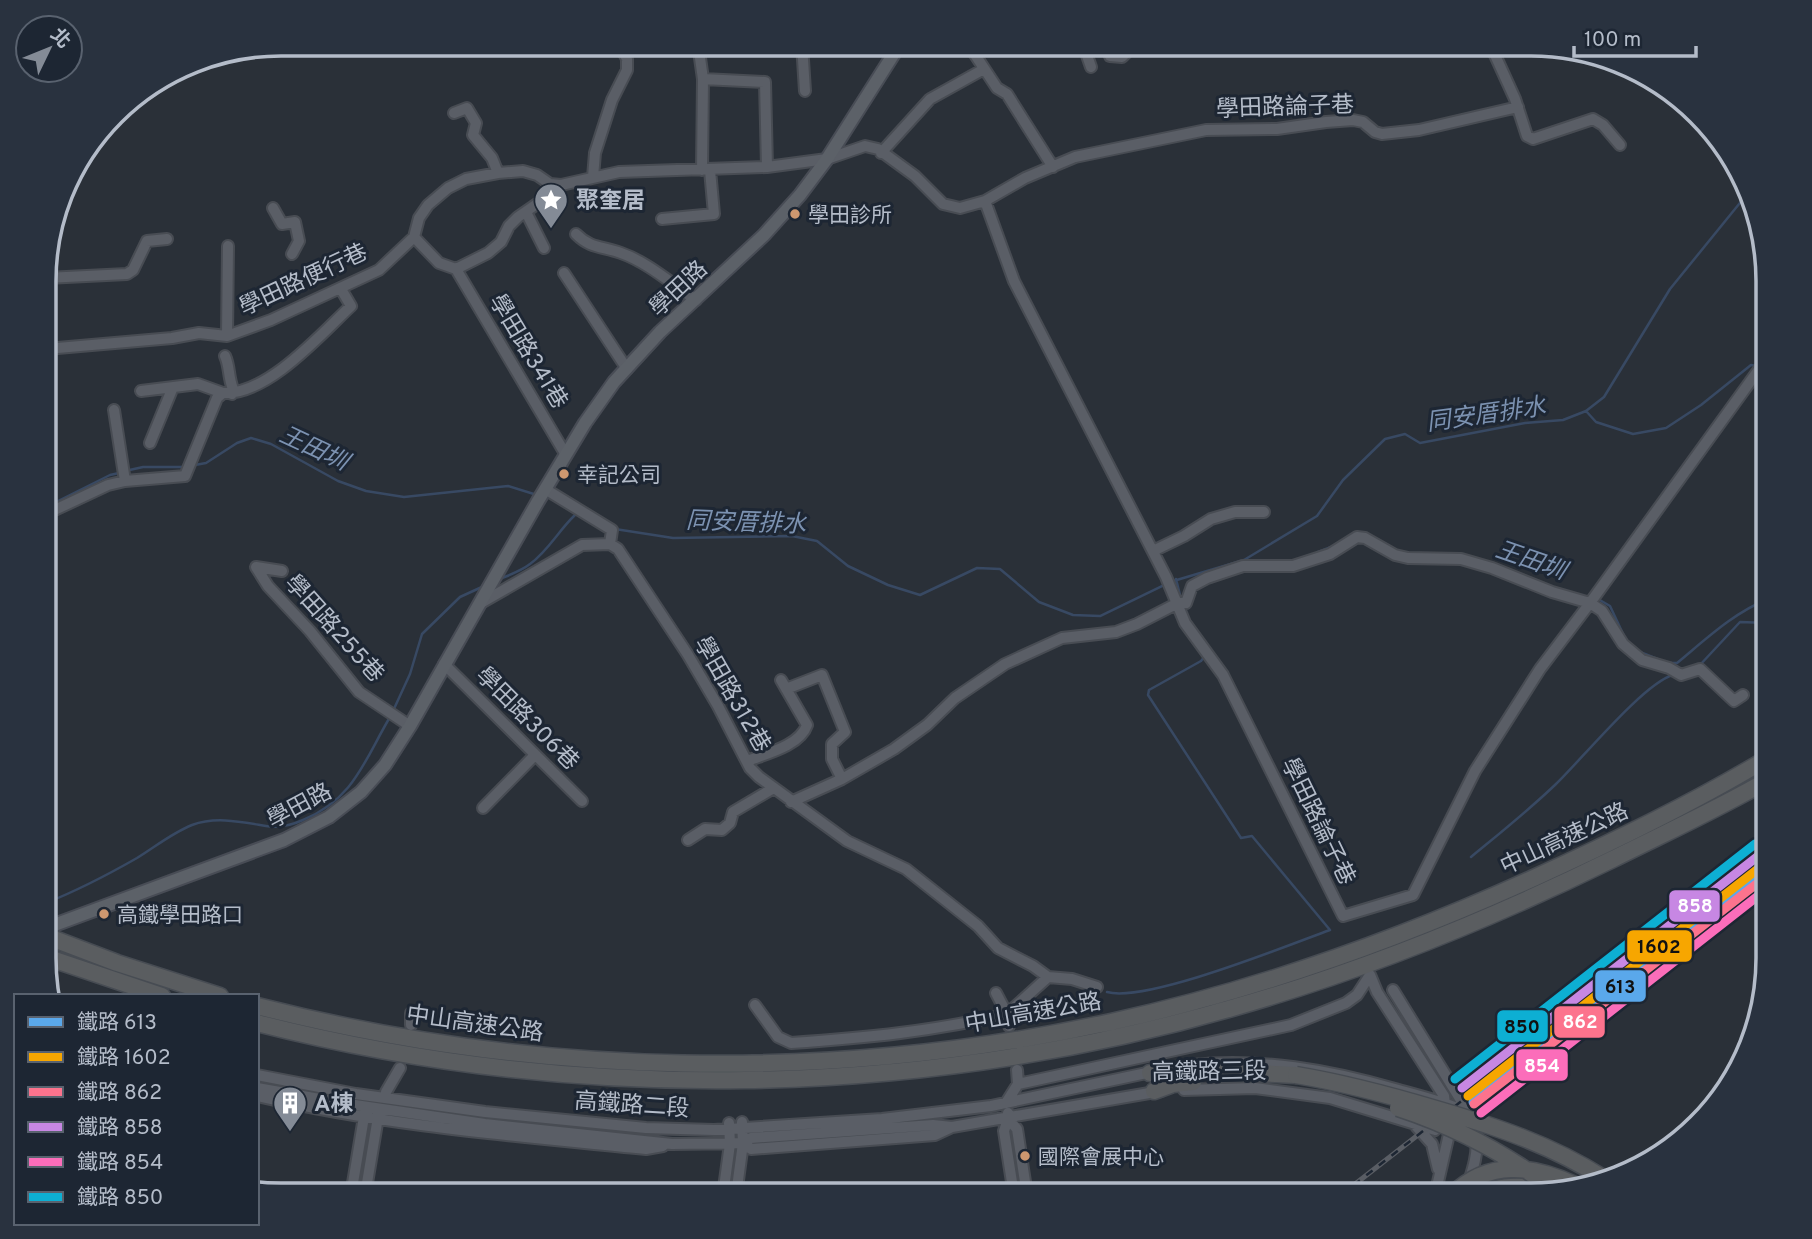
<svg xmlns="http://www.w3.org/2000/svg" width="1812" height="1239" font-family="Overpass,'Noto Sans TC',sans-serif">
<rect width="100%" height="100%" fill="#2a3038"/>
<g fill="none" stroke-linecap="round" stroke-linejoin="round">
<path stroke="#384963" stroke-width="2.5" d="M1586,411L1596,422L1633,434L1666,428L1701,405L1751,365L1757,366
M195,465L206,463L237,443L251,438L271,444L338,481L366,491L404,497L508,486L537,495
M125,471L143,467H184
M562,505L598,527
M46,507L110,475L119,473
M615,529L673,538L792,536L817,541L848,566L888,585L920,595L977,568L1000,569L1039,602L1073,615L1100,616L1164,585
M1318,552L1331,547
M500,579C509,575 521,571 530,564C548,551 559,530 575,515
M1176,579L1181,599
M1170,582L1244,560L1317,516L1343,480L1385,439L1405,434L1420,443L1525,423L1563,420L1586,411L1604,397L1670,289L1748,193
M1598,599L1610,606L1625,638
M1640,652L1660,660
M1669,663H1677C1705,640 1733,613 1768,599
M1699,666L1740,622L1768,623
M393,711L410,674L422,634L460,597L484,586
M1471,857C1500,833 1529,810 1556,784C1581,760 1644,683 1673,675
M46,903C76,891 109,874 137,858C155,847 172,833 192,825C216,816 242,822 266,826C279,828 292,825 303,820C354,799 364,761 390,717
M1107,992C1146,1003 1286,946 1330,930L1252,836L1241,838L1148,695L1149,690L1201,661L1205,656"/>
<g stroke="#484c53" stroke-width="14">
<path id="minor" d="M698,44L703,79L702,170
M802,44L805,91
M968,44L997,88L1007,94L1053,167
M1083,44L1091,67
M1106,44L1110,56L1122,57L1135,44
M1490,44L1515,99L1527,136L1533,139L1593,119L1603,125L1620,145
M703,79L765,82L767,167
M454,113L467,108L476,123L473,135L492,158L498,173
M881,153L930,99L984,69
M593,177L595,153L612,100L627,70V59L619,44
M985,201L1014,281L1166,577L1185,623L1223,675L1343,916L1413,895L1475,771L1540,669L1590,603L1768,357
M273,208L282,224L295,222L299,241L292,254
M526,212L544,248
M662,219L714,214L710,170
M576,234C591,249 602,246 621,253C647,262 672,284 696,300
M414,237L439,263L456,269L566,455
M456,269L488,253L501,242L509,226L518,217L544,199L555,185
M564,273L627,369
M46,278L127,274L133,270L147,241L167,239
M227,336L228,246
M46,349L172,338L199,333L227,336L271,320L379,270L414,237L419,218L428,205L448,188L466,179L498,173L523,171L537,175L550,184L561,185L619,172L767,167L827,159L865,146L878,149L915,176L943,204L960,208L985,201L1025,178L1075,157L1206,130L1277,129L1326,122L1353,120L1363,122L1375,132L1382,134L1419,130L1518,107
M225,356C230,367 228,377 233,389L232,394
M141,391L198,384L223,393
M114,410L125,481
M150,443L173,387
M545,489L612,530L610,544
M46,514L108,485L125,481L185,476L217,398L223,393C268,395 321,334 351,306L341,289
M1153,551L1184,536L1211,519L1235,512H1264
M282,571L256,567L268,586L310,631L359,692L410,726
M481,603L582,545L610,544L618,549L688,655L718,706L750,768L759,777L847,841L906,869L978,926L998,948L1033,966L1048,977L1007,1014L1009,1026
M444,664L582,801
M786,689L822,675L845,732L832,744V759L842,779L791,802
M747,761C765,754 800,746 807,725L781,680
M842,779L894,749L927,725L955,698L1005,664L1062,638L1116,632L1137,624L1178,603H1186L1192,586L1207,578L1243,566H1293L1330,554L1357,537L1365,538L1395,555L1408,558L1461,559L1492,568L1552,592L1590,603L1602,611L1623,644L1642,660L1669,668L1681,675L1700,669L1734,701L1743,695
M483,808L535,755
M688,840L705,829L722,830L730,823L733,812L772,789
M1370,975L1377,992L1444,1096L1449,1134L1435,1195
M1048,977L1072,979L1097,987
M1393,990L1464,1105L1470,1122
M755,1005L778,1037L791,1043C865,1038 936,1031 1007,1014L996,993
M411,1013V1025
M1192,1065C1262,1058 1328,1070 1395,1089C1416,1095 1437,1100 1457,1108
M257,1075L356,1094L485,1112L646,1128L714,1130L882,1119L991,1106L1156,1071
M1018,1084L1291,1025L1346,1003L1357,995L1370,975
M257,1088L348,1104L485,1124L672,1144L743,1143L751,1138L933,1125L952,1127L1161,1091
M1184,1090L1255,1088L1330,1098L1435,1130
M386,1092L400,1068
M257,1096C385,1126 516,1136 646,1149L663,1146
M1006,1103L1018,1084L1017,1070
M1008,1113V1119L1004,1131L1014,1195
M1008,1119L1017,1129L1027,1195
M1416,1126L1432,1144L1438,1169
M743,1143L751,1149L935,1135L950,1128
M351,1195L365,1111
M365,1195L379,1111
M723,1195L730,1144L729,1123
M736,1195L743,1143L742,1122
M1465,1195C1470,1177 1479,1156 1476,1137"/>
</g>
<g stroke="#484c55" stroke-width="16">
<path id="major" d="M46,928L284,840L329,817L361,792L385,765L410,726L538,501L585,423L614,382L660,332L764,235L800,195L827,159L900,44"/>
</g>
<g stroke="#474c53" stroke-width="19">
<path id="highway" d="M46,936L117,963L220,996
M46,957L162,996
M257,1006C535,1077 830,1083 1111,1022C1257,990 1400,939 1536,877C1615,841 1694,803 1768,758
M257,1023C575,1104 916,1099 1232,1008C1363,971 1491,919 1613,859C1665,833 1718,809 1768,780
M1150,1073L1219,1071L1296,1075
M1154,1091L1173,1084L1193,1082
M1479,1195C1503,1184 1524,1185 1549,1191"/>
</g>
<use href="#minor" stroke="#5a5e66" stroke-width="10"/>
<use href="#major" stroke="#5c6168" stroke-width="12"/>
<use href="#highway" stroke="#5a5d60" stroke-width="16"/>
<g stroke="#595d64" stroke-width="5">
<path id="rail" d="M1341,1195L1468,1096"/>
</g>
<use href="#rail" stroke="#1d2633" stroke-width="2.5" stroke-dasharray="8" stroke-linecap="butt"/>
<g stroke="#474c53" stroke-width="19" stroke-linecap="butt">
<path id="highway-bridge" d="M1296,1075C1344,1083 1389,1095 1436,1109C1494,1126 1552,1145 1603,1178
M1398,1108C1453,1126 1507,1154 1554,1190
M1452,1195C1489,1159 1532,1165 1575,1185"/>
</g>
<use href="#highway-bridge" stroke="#5a5d60" stroke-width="16"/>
<g stroke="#1d2633" stroke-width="14">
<path id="rail-1" d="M1473,1102L1768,870"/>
</g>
<g stroke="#1d2633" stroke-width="14">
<path id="rail-2" d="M1468,1096L1768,861"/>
</g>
<g stroke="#1d2633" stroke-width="14">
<path id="rail-3" d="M1474,1104L1768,875"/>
</g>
<g stroke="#1d2633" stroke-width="14">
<path id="rail-4" d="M1462,1088L1762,853"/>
</g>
<g stroke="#1d2633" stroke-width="14">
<path id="rail-5" d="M1481,1113L1768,888"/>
</g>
<g stroke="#1d2633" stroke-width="14">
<path id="rail-6" d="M1455,1079L1755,844"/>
</g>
<use href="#rail-1" stroke="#5aa8eb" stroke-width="9"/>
<use href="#rail-2" stroke="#f7a600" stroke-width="9"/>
<use href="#rail-3" stroke="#fc738d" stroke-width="9"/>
<use href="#rail-4" stroke="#c787e3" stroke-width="9"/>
<use href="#rail-5" stroke="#fb6dba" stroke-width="9"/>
<use href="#rail-6" stroke="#0dafd3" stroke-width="9"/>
</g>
<defs>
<g id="sight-pin" transform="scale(1.75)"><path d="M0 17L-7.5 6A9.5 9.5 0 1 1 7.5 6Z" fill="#848b96" stroke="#1d2633"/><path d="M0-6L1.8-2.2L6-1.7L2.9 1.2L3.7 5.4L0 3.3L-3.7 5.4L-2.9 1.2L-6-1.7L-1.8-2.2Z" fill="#fff"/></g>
<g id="building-pin" transform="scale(1.75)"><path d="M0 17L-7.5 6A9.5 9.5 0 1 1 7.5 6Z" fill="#848b96" stroke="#1d2633"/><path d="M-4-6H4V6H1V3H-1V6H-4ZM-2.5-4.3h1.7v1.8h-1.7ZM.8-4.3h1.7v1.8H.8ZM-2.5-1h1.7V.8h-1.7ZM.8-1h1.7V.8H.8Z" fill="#fff"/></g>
</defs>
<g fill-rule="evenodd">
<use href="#sight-pin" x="551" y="200"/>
<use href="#building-pin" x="290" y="1103"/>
</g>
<g fill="#cd976f" stroke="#1d2633" stroke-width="2.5">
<circle cx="795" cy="214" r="6"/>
<circle cx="564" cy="474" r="6"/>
<circle cx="104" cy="914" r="6"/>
<circle cx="1025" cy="1156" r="6"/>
</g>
<g text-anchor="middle" stroke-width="6" stroke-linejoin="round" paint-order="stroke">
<g font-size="21" fill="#b4bcc9" stroke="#1d2633" text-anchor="start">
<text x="808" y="222">學田診所</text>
<text x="577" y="482">幸記公司</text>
<text x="117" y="922">高鐵學田路口</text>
<text x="1038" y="1164">國際會展中心</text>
</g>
<g font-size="23" fill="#b4bcc9" stroke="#1d2633">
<text transform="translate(1285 106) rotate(-2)" y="8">學田路論子巷</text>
<text transform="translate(303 279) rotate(-25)" y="8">學田路便行巷</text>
<text transform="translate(678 288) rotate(-43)" y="8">學田路</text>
<text transform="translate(529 351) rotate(59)" y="8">學田路341巷</text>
<text transform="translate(335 628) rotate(48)" y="8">學田路255巷</text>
<text transform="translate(733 694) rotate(60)" y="8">學田路312巷</text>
<text transform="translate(528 718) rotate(45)" y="8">學田路306巷</text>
<text transform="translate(299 805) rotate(-28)" y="8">學田路</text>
<text transform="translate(1319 821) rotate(64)" y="8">學田路論子巷</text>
<text transform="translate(1564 838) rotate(-25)" y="8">中山高速公路</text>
<text transform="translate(1033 1012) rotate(-10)" y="8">中山高速公路</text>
<text transform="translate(475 1023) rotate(8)" y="8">中山高速公路</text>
<text transform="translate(1209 1071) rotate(-1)" y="8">高鐵路三段</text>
<text transform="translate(632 1104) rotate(4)" y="8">高鐵路二段</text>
</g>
<g font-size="23" font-weight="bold" fill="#b4bcc9" stroke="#1d2633" text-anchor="start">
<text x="576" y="208">聚奎居</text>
<text x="314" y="1111">A棟</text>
</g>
<g font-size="24" font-style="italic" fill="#7c92b1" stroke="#1d2633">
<text transform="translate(1486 414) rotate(-8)" y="8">同安厝排水</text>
<text transform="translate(314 448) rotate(25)" y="8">王田圳</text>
<text transform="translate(746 522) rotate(2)" y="8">同安厝排水</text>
<text transform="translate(1531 560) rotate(19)" y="8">王田圳</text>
</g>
</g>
<path d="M0 0H1812V1239H0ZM281 56H1531A225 225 0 0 1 1756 281V958A225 225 0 0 1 1531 1183H281A225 225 0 0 1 56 958V281A225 225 0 0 1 281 56Z" fill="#29323f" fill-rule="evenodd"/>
<path fill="none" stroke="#b4bcc9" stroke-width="3.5" d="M281 56H1531A225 225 0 0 1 1756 281V958A225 225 0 0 1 1531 1183H281A225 225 0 0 1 56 958V281A225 225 0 0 1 281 56Z"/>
<g stroke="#1d2633" stroke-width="2.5">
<rect x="1668" y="889" width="53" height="34" rx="7" fill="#c787e3"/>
<rect x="1626" y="929" width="67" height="34" rx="7" fill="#f7a600"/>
<rect x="1594" y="969" width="53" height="34" rx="7" fill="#5aa8eb"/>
<rect x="1553" y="1005" width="53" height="34" rx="7" fill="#fc738d"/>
<rect x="1496" y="1009" width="53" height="34" rx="7" fill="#0dafd3"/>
<rect x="1515" y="1048" width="54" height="34" rx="7" fill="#fb6dba"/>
</g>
<g font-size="19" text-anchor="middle" font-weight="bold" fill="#fff">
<text x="1695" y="912">858</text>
<text x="1580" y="1028">862</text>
<text x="1542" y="1072">854</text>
</g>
<g font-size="19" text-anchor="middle" font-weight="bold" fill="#111">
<text x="1659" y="953">1602</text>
<text x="1620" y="993">613</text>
<text x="1522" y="1033">850</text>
</g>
<rect x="14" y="994" width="245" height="231" fill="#1d2633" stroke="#59626f" stroke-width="2"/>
<rect x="28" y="1017" width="35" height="10" fill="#5aa8eb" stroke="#59626f" stroke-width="2"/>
<text x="77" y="1029" font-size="21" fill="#b4bcc9">鐵路 613</text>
<rect x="28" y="1052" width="35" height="10" fill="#f7a600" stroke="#59626f" stroke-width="2"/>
<text x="77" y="1064" font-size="21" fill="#b4bcc9">鐵路 1602</text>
<rect x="28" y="1087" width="35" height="10" fill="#fc738d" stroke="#59626f" stroke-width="2"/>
<text x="77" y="1099" font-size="21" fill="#b4bcc9">鐵路 862</text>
<rect x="28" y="1122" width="35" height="10" fill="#c787e3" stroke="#59626f" stroke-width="2"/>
<text x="77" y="1134" font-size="21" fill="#b4bcc9">鐵路 858</text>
<rect x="28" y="1157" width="35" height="10" fill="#fb6dba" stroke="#59626f" stroke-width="2"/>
<text x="77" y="1169" font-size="21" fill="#b4bcc9">鐵路 854</text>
<rect x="28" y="1192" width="35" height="10" fill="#0dafd3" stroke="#59626f" stroke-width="2"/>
<text x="77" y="1204" font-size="21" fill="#b4bcc9">鐵路 850</text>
<g transform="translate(49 49) rotate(47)"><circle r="33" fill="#1d2633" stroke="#59626f" stroke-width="2"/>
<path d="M0-5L12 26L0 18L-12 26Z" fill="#848b96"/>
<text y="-10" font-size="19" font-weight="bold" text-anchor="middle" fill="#b4bcc9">北</text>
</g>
<path d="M1574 46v10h122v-10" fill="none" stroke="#b4bcc9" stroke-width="3.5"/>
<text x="1584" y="46" font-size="21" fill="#b4bcc9" stroke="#1d2633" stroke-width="5" paint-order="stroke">100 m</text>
</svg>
